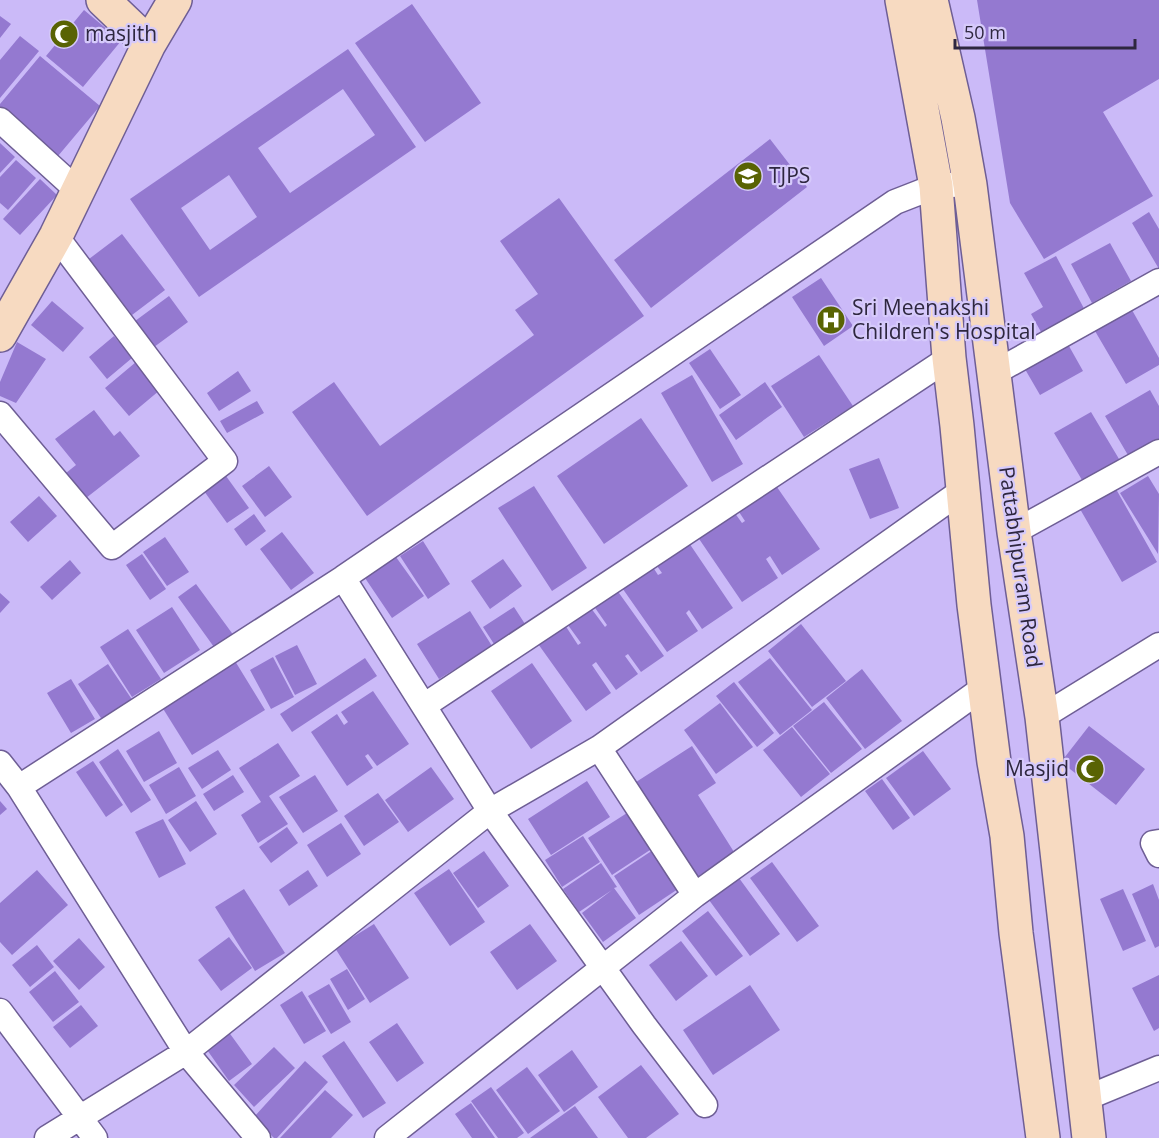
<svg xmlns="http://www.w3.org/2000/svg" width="1159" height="1138" font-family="'Open Sans',sans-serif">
<rect width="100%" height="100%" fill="#cbbaf8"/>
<path fill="#9479d0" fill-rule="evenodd" d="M977,0H1159V79L1103,112L1153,196L1044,259L1010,203Z
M412,4L481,103L425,142L355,43Z
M84,10L121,41L83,87L46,56Z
M0,16L11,24L0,38Z
M20,36L39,51L0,98V60Z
M348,49L416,147L199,297L130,199ZM343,89L375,135L290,193L258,148ZM229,175L257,217L210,250L181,208Z
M40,56L100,106L58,156L0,108V104Z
M770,139L807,187L651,308L614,260Z
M0,143L15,157L0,173Z
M16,160L36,178L8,210L0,203V177Z
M40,179L57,195L20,235L3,219Z
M559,198L644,316L367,516L292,412L334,382L380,446L534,335L515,310L538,294L500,241Z
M1149,212L1159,229V269L1132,223Z
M122,234L165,290L132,315L89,259Z
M1110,243L1131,281L1092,303L1071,264Z
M1056,256L1088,316L1045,339L1031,314L1043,307L1024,273Z
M821,278L853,326L824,346L792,297Z
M169,296L188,322L150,350L131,324Z
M52,301L84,328L63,352L31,325Z
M1132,310L1159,358V365L1126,384L1095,331Z
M114,336L132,358L107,379L89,357Z
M1065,339L1083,371L1040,395L1022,364Z
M17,342L46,359L16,403L0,396V382Z
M710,349L741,395L720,409L689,363Z
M819,355L853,406L804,437L771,386Z
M136,362L160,390L129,416L105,388Z
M238,371L251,391L219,411L207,393Z
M692,375L743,464L712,482L661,393Z
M765,382L782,407L736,440L719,415Z
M1150,390L1159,406V447L1132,462L1105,416Z
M257,401L264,413L227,433L220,421Z
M94,410L114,436L120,431L140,456L86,498L66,473L76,465L55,439Z
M1091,412L1122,464L1085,485L1054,433Z
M641,418L688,486L604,544L557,476Z
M879,458L899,508L870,519L849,469Z
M269,466L292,497L265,517L242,486Z
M226,476L249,508L227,523L204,491Z
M1148,476L1159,494L1158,554L1120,493Z
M770,477L820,549L782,575L770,556L766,559L778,578L742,602L693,530L729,505L742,523L745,521L733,503Z
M534,486L587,568L552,591L498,508Z
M1116,489L1157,562L1122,582L1080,509Z
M39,496L57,516L28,542L10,522Z
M254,514L266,531L246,546L234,529Z
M282,532L314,573L291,590L260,549Z
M165,537L189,572L167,586L143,552Z
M685,537L733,608L702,629L689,610L686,613L698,631L667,652L618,582L649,561L658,575L662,573L652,559Z
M423,541L450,584L428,599L400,556Z
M142,554L166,589L150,600L126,565Z
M396,557L424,596L392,618L365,578Z
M503,559L522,586L490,609L471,581Z
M70,560L81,573L52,600L40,587Z
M196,584L237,640L219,654L178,597Z
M614,586L664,656L641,672L628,654L625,656L638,674L616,690L596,662L592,665L611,693L586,711L536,641L563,622L578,645L581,643L565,621L588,604L605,627L607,625L591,602Z
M0,593L10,602L0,613Z
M172,607L200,650L164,673L136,630Z
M514,607L525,624L494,644L483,627Z
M470,611L492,646L439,679L417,644Z
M801,624L846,681L812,707L768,651Z
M128,629L161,679L132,697L100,647Z
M297,645L317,684L295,695L275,656Z
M273,657L294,697L271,709L250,670Z
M365,658L377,676L292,732L280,714Z
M770,658L812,710L780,735L738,682Z
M235,661L265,710L192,755L162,707Z
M532,663L572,721L531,749L491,691Z
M108,664L133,701L103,721L78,684Z
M862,669L902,721L865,749L826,698Z
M71,679L95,719L71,733L47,693Z
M734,682L774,733L757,747L716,696Z
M373,691L409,744L377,766L368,754L365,756L373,768L347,786L311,732L337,714L344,725L348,722L341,712Z
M824,702L862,749L831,773L793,726Z
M720,703L753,747L716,774L684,730Z
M1089,726L1145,769L1116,805L1061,762Z
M792,727L830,774L801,797L763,750Z
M159,731L177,763L144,782L126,751Z
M278,743L300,776L269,796L288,824L258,843L241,815L261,802L239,768Z
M692,746L716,783L698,795L734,852L694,879L633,784Z
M118,749L151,800L131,813L99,762Z
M218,750L231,770L202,789L188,768Z
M923,751L951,789L914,816L886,778Z
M93,761L123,805L106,817L76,772Z
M179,767L196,796L166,814L149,785Z
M431,767L454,799L408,832L385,800Z
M233,775L244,792L214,811L203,794Z
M315,775L338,811L303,833L279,797Z
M882,779L910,818L893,830L865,791Z
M587,781L610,817L551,855L528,819Z
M378,793L399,822L364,846L344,816Z
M0,801L7,809L0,815Z
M196,801L217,834L190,852L168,820Z
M627,813L650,850L612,875L588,838Z
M163,819L186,864L159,878L135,832Z
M341,823L361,854L327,877L307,845Z
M287,827L298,843L271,863L259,847Z
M583,836L600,862L562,887L545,860Z
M653,850L678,889L639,915L614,876Z
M484,851L509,886L478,908L453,873Z
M772,862L819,926L797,942L750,878Z
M601,863L617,887L614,888L636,918L603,942L582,913L612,890L579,912L563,889Z
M449,869L485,922L450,946L414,893Z
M37,870L68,905L12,955L0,942V903Z
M308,870L318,886L289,906L279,890Z
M739,878L780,934L750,956L709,900Z
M1153,884L1159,900V946L1155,948L1132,894Z
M244,889L285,953L255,971L215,907Z
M1123,889L1146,941L1123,951L1100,899Z
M708,911L743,956L716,976L682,931Z
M374,924L409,978L370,1003L335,948Z
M530,924L557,961L517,990L490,952Z
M229,937L252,968L221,991L198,960Z
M79,938L105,967L79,990L53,961Z
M681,941L708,976L676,1001L649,965Z
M37,945L54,967L30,987L12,965Z
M347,969L365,999L348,1010L330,979Z
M55,971L79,1002L53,1022L29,992Z
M1159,975V1028L1154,1031L1132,988Z
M329,984L351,1022L331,1034L308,996Z
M750,985L780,1030L713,1075L683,1030Z
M302,991L326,1031L304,1044L280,1005Z
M81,1005L98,1026L70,1048L53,1027Z
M397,1023L424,1063L397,1082L369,1042Z
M228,1031L252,1064L229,1081L205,1047Z
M344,1041L386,1103L363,1118L322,1056Z
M274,1047L295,1068L254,1107L234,1085Z
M572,1050L598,1087L564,1112L538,1075Z
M305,1061L328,1082L277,1138H274L253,1118Z
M641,1065L679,1114L646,1138H628L598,1097Z
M527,1067L560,1111L528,1134L496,1090Z
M491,1087L524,1133L517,1138H498L471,1101Z
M325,1090L353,1115L331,1138H280Z
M471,1103L495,1138H472L455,1114Z
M575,1106L598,1138H530Z"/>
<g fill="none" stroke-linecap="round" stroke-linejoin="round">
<g stroke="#6e5e95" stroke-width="27">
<path id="street" d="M0,120L77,190
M994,373L1159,281
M0,414L112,547L225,461L56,236
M1014,532L1159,452
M343,578L490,811L644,1025L705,1105
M425,705L949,358
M1042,717L1159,645
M599,748L695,895
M0,763L19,787L186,1052L258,1138
M19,787L343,578L895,202L936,186L952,185
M1159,842L1153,843L1159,855
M0,1011L95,1138
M1084,1099L1159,1068
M47,1138L186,1052L490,811L599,748L963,490
M387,1138L695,895L986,686"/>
</g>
<g stroke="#6e5e95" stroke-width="36">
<path id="secondary" d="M103,0L149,44
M902,0L936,186L949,358L957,426L974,605L994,762L1007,836L1016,933L1043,1138
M931,0L958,118L970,185L1014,532L1042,717L1089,1138
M0,335L56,236L149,44L175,0"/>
</g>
<use href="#street" stroke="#fff" stroke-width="24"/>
<use href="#secondary" stroke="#f7dac1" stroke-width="33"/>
</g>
<defs>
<g id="mosque-disc" transform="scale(1.5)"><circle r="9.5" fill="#596303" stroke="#d6cafb"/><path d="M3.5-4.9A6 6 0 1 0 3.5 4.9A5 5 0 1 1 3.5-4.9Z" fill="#fff"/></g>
<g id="university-disc" transform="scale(1.5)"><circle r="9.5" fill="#596303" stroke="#d6cafb"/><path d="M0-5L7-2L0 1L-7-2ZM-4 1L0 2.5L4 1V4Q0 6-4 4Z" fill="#fff"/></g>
<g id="hospital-disc" transform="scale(1.5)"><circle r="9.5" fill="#596303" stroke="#d6cafb"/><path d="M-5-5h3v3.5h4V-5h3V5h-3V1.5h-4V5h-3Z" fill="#fff"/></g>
</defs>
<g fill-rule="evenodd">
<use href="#mosque-disc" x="64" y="34"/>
<use href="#university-disc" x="748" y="176"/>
<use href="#hospital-disc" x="831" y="320"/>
<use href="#mosque-disc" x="1090" y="769"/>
</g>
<g text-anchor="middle" stroke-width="4.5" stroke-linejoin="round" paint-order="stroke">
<g font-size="21" fill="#2e273f" stroke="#d6cafb" text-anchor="start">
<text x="85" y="41">masjith</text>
<text x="769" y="183">TJPS</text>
<text x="852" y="315">Sri Meenakshi<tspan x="852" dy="24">Children's Hospital</tspan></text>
<text x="1069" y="776" text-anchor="end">Masjid</text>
</g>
<g font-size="21" fill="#2e273f" stroke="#d6cafb">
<text transform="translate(1020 567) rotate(82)" y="7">Pattabhipuram Road</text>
</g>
</g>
<path d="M955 39v9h180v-9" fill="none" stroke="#2e273f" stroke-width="3"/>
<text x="964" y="39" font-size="18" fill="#2e273f" stroke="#d6cafb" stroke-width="4.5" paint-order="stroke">50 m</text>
</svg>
